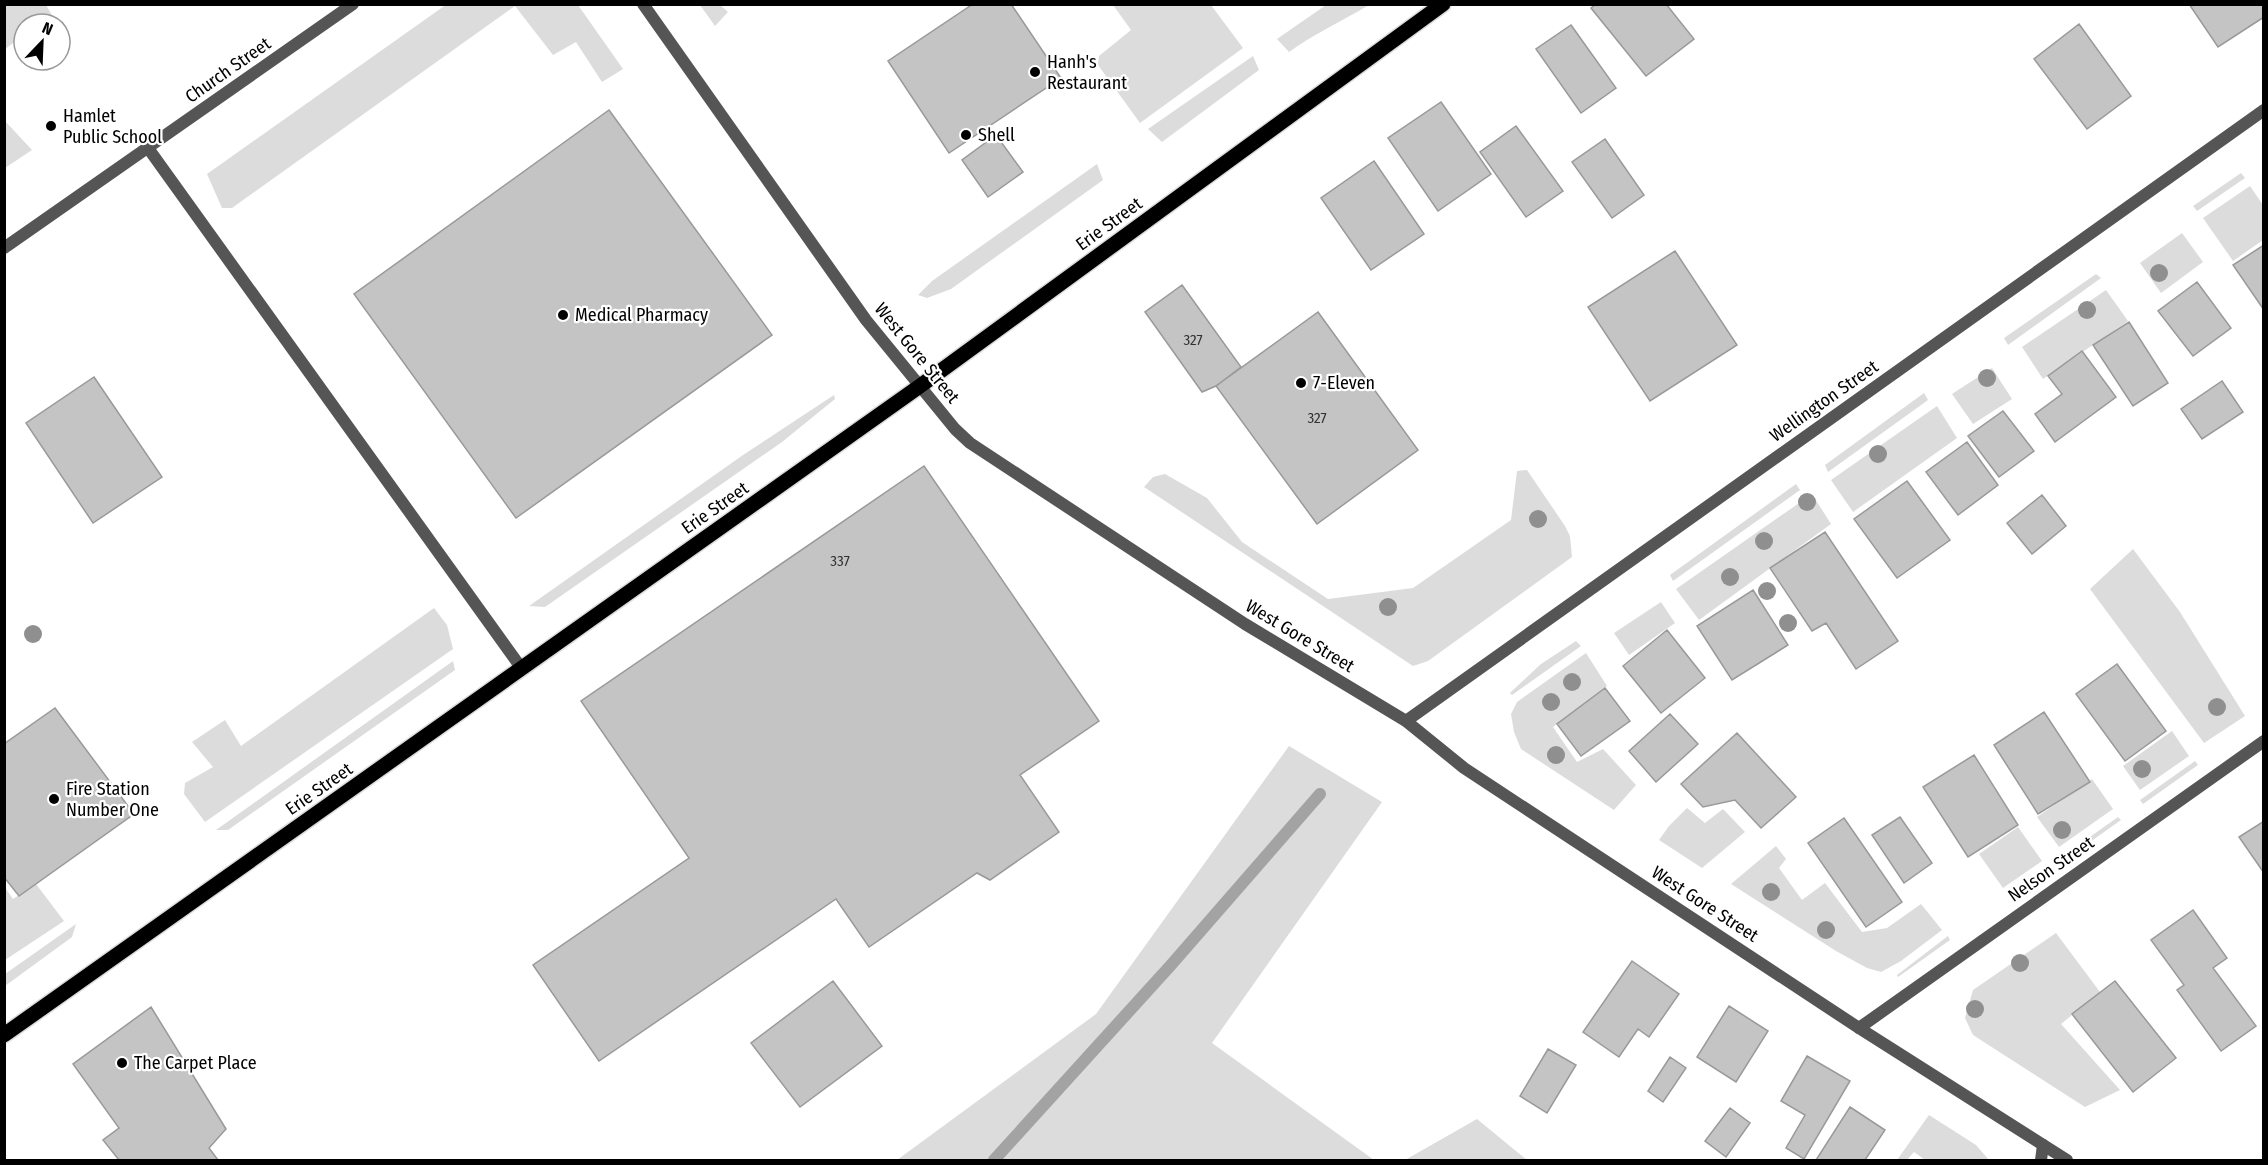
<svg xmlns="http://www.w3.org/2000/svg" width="2268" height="1165" font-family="'Fira Sans Condensed',sans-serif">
<rect width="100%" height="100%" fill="#fff"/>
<path fill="#dcdcdc" d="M5,4L46,5L52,15L39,24H24V35L5,49Z
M447,4L578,5L623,69L602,82L576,42L553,55L515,6L232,208H222L207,174Z
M700,5H720L728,12L715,26Z
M1113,5H1211L1243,48L1140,123L1098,65L1099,56L1131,30Z
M1326,5H1369C1342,21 1314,34 1289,52L1277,39Z
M1253,56L1259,70L1162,142L1148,129Z
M5,121L32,150L5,168H4Z
M1097,164L1103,180L951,289L927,298L918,295L932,281Z
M2241,173L2245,178L2197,211L2193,206Z
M2250,186L2263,205V240L2233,261L2203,218Z
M2182,233L2203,262L2161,293L2140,263Z
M2096,274L2101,278L2008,345L2004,338Z
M2106,290L2128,321L2043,379L2022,347Z
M1992,368L2012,399L1973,424L1952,394Z
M1924,393L1928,400L1828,472L1825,465Z
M834,395L835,399L782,442L545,607L529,606L743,455Z
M1937,406L1957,438L1853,512L1831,480Z
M1527,470L1565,526L1570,536L1572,557L1428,661L1413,666L1144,487L1153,477L1165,474L1207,498L1242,542L1328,599L1413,588L1511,520L1517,471Z
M1796,484L1800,490L1673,581L1670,575Z
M1812,494L1831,524L1699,620L1676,589Z
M2133,549L2180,612L2245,716L2204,743L2090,589Z
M1661,602L1675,623L1629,655L1614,633Z
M434,608L447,625L453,649L205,822L184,794L185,783L213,767L192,742L225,720L241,746Z
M1576,641L1581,646L1512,695L1510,693L1512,691L1541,664Z
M1586,653L1607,686L1553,727L1577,762L1603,749L1636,785L1614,810L1521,749L1514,732L1511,714L1517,702Z
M453,661L455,670L228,830H216Z
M2172,731L2189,756L2140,790L2123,766Z
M1289,746L1382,802L1212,1043L1374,1160H897L1096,1014Z
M2195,761L2198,765L2143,804L2140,800Z
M2092,779L2113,809L2059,847L2037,817Z
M1687,808L1705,823L1723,809L1745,832L1702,868L1659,840L1669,826Z
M2118,817L2121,820L2066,859L2063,856Z
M2018,827L2042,861L2003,888L1979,854Z
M1776,846L1786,859L1779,868L1802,900L1825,883L1862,932L1887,928L1921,904L1942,930L1901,961L1881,972L1867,968L1836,951L1731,884Z
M36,884L64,921L5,960L4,886L13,899Z
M76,924L72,937L5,986V974Z
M2056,933L2100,992L2061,1024L2120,1090L2085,1107L1973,1035L1965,1018L1973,990Z
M1948,936L1950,940L1898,977L1897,975Z
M1929,1115L1976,1145L1989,1160H1925L1914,1152L1907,1160H1897Z
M1477,1119L1527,1160H1405Z"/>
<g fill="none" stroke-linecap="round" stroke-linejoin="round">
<path stroke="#a3a3a3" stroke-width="12" d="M994,1160L1171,965L1320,794"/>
</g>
<path fill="#c4c4c4" stroke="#999" stroke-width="1.5" d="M973,4H1011L1061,78L949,153L888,61Z
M1596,4H1666L1694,39L1646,76L1591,8Z
M2189,4H2264V17L2218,47Z
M2079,24L2131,96L2087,129L2034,59Z
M1571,25L1616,88L1581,113L1536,49Z
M1441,102L1491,174L1438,211L1388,138Z
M609,110L772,335L516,518L354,294Z
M1516,126L1563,191L1526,217L1480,152Z
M996,135L1023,172L988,197L962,160Z
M1605,139L1644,195L1612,218L1572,162Z
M1374,161L1424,234L1371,270L1321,198Z
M2264,245V310L2233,265Z
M1675,251L1737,345L1650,401L1588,307Z
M2197,282L2231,328L2193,356L2158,311Z
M1182,285L1241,367L1216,386L1202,392L1145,312Z
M1318,312L1418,450L1317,524L1216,386Z
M2129,322L2168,383L2133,406L2093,345Z
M2082,351L2116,397L2055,442L2035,414L2062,394L2048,376Z
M94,377L162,477L93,523L26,423Z
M2222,381L2243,412L2202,439L2181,409Z
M2003,411L2034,451L1999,477L1968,436Z
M1967,442L1998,485L1958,515L1926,472Z
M924,466L1099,721L1020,775L1059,832L990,880L977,873L869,947L836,899L599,1061L533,965L689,858L581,701Z
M1907,481L1950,540L1897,578L1854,519Z
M2042,495L2066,526L2032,554L2007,523Z
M1825,532L1898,641L1856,669L1826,623L1812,631L1770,568Z
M1753,590L1788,645L1732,680L1697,626Z
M1667,630L1705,678L1661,713L1623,666Z
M2117,664L2166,731L2125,761L2076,694Z
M1605,688L1630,721L1581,756L1557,724Z
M55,708L134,814L19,896L4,877V744Z
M2044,712L2090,782L2038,814L1994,745Z
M1670,714L1698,744L1656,782L1629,751Z
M1737,733L1796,797L1761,828L1735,800L1703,807L1681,784Z
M1974,755L2018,825L1968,857L1923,787Z
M1900,817L1932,863L1904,883L1872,835Z
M1844,818L1902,902L1866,927L1808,843Z
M2264,821V873L2239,837Z
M2193,910L2227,958L2213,968L2256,1026L2221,1051L2177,990L2184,985L2151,940Z
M1632,961L1679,994L1649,1037L1638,1029L1619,1057L1583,1032Z
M833,981L882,1046L800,1107L751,1043Z
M2115,981L2176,1058L2133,1092L2072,1014Z
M1729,1006L1768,1031L1736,1082L1697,1057Z
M151,1007L226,1129L209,1148L218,1160H119L103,1140L119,1128L73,1064Z
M1548,1049L1576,1065L1547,1113L1520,1096Z
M1807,1056L1850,1081L1804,1159L1786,1148L1805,1115L1781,1101Z
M1670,1057L1686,1068L1663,1102L1648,1091Z
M1850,1107L1885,1130L1865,1160H1816Z
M1730,1108L1750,1123L1726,1157L1705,1141Z"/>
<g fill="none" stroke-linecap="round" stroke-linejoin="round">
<g stroke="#dbdbdb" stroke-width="18">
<path id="primary" d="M4,1035L920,386L1443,4"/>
</g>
<path stroke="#555" stroke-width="12" d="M148,148L522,669"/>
<path stroke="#555" stroke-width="12" d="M4,248L353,4
M1406,721L2264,110
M1859,1028L2264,741
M2041,1160L2043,1145"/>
<path stroke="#555" stroke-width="12" d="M643,4L866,320L955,429L970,443L1245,624L1406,721L1464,768L1859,1028L2067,1160"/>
<use href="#primary" stroke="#000" stroke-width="15"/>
</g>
<g fill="#8f8f8f">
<circle cx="2159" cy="273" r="9"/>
<circle cx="2087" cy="310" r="9"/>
<circle cx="1987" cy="378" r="9"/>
<circle cx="1878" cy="454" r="9"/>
<circle cx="1807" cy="502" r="9"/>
<circle cx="1538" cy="519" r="9"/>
<circle cx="1764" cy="541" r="9"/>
<circle cx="1730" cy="577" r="9"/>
<circle cx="1767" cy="591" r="9"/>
<circle cx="1388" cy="607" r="9"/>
<circle cx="1788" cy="623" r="9"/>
<circle cx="33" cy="634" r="9"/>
<circle cx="1572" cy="682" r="9"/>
<circle cx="1551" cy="702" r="9"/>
<circle cx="2217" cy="707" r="9"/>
<circle cx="1556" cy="755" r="9"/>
<circle cx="2142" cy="769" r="9"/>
<circle cx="2062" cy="830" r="9"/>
<circle cx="1771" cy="892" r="9"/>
<circle cx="1826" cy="930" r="9"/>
<circle cx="2020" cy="963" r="9"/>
<circle cx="1975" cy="1009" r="9"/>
</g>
<g fill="#000" stroke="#fff" stroke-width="2">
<circle cx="1035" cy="72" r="6"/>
<circle cx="51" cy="126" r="6"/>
<circle cx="966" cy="135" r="6"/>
<circle cx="563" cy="315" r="6"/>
<circle cx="1301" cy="383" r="6"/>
<circle cx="54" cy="799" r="6"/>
<circle cx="122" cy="1063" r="6"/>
</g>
<g text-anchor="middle" stroke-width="4.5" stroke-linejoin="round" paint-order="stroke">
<g font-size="15" fill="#313131">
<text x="1193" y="345">327</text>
<text x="1317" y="423">327</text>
<text x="840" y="566">337</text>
</g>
<g font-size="18" fill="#000" stroke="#fff" text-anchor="start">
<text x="1047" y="68">Hanh's<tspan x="1047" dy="21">Restaurant</tspan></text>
<text x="63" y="122">Hamlet<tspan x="63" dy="21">Public School</tspan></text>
<text x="978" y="141">Shell</text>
<text x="575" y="321">Medical Pharmacy</text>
<text x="1313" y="389">7-Eleven</text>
<text x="66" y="795">Fire Station<tspan x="66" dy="21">Number One</tspan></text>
<text x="134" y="1069">The Carpet Place</text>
</g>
<g font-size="18" fill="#000" stroke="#fff">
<text transform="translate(228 70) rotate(-35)" y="6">Church Street</text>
<text transform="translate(1109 224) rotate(-36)" y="6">Erie Street</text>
<text transform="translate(917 353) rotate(51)" y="6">West Gore Street</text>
<text transform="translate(1824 401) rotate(-35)" y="6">Wellington Street</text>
<text transform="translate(715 508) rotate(-35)" y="6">Erie Street</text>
<text transform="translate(1300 636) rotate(31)" y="6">West Gore Street</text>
<text transform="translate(319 789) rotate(-35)" y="6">Erie Street</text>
<text transform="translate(2051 869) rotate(-35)" y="6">Nelson Street</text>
<text transform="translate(1705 904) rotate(33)" y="6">West Gore Street</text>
</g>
</g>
<rect width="2268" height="1165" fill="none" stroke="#000000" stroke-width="12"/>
<g transform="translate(42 42) rotate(23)"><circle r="28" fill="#ffffff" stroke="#999999" stroke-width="1.5"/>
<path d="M0-4.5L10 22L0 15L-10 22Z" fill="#000000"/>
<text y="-9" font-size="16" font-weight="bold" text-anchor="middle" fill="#000000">N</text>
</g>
</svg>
